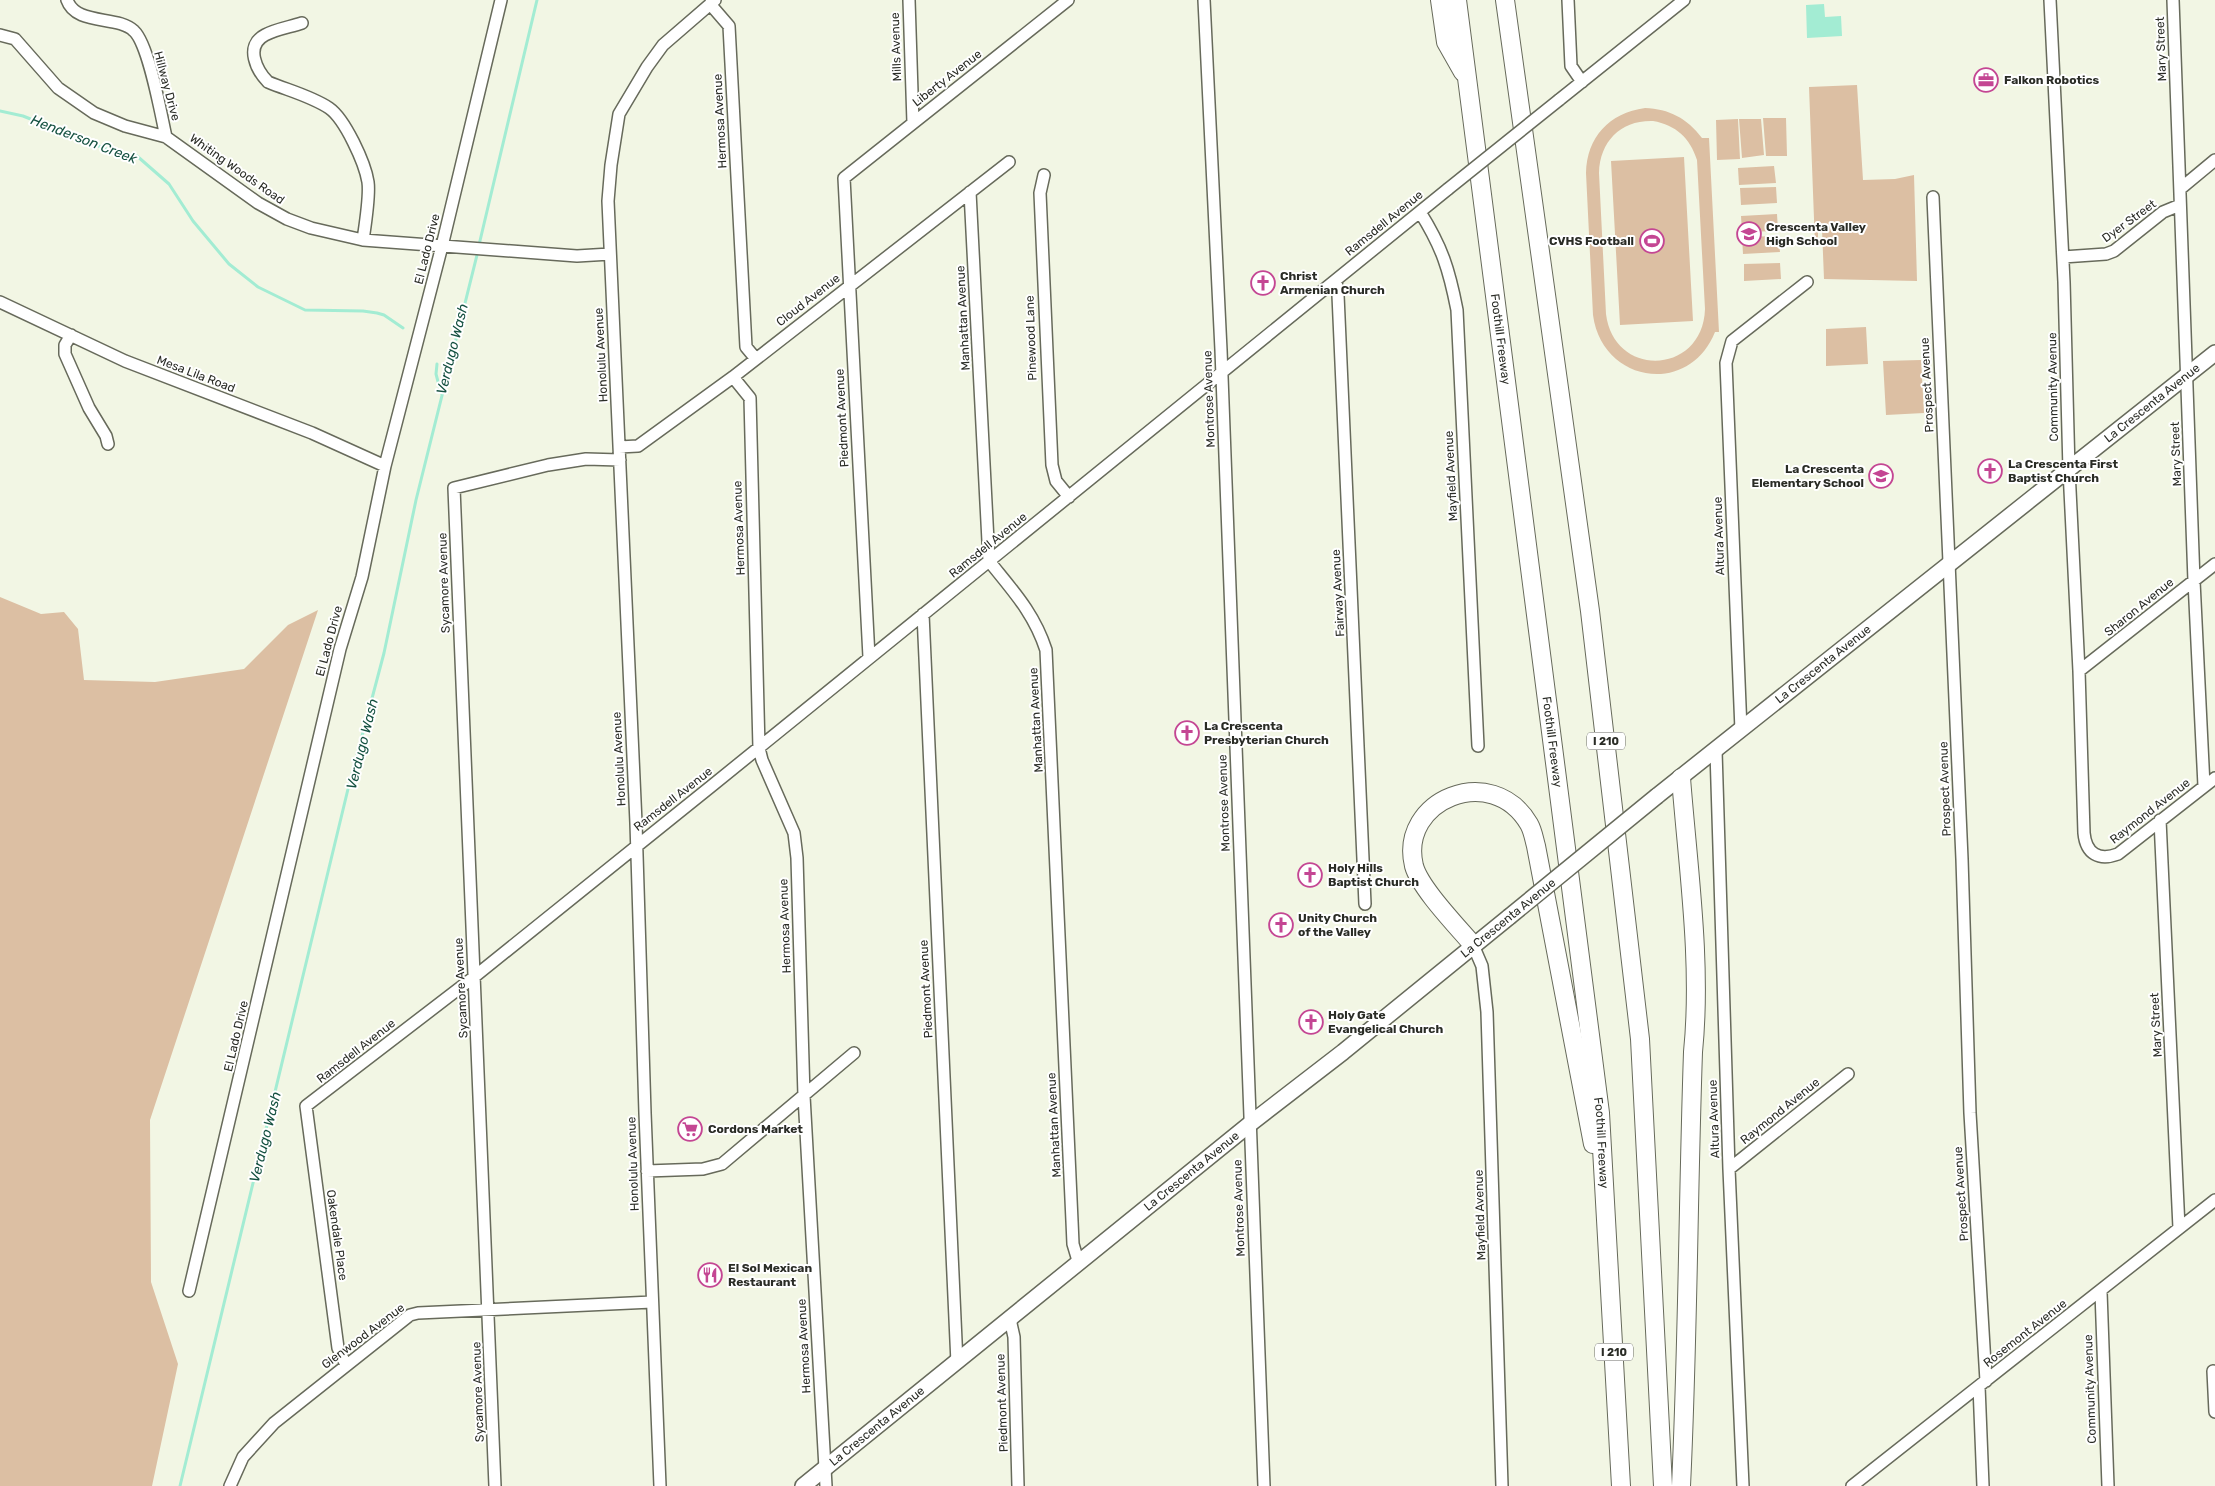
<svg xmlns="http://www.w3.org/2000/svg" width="2215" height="1486" font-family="Rubik,sans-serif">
<rect width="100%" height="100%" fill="#f2f6e4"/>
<path fill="#dcbfa3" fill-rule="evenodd" d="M1857,85L1863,180L1895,179L1914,175L1917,281L1824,279L1822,229H1818V245H1815L1809,87Z
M1645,108C1669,109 1687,118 1702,138H1709L1719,332H1715C1689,397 1602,383 1593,315L1586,173C1587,137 1609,113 1645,108ZM1653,121C1676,125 1690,138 1697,160L1705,309C1703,375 1614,379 1606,314L1599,173C1600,141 1621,120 1653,121Z
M1763,118H1786L1787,156H1766Z
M1738,119L1740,159L1717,160L1716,120Z
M1739,119H1761L1764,155L1742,158Z
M1684,157L1693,321L1620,325L1611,161Z
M1774,166L1776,183L1739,185L1738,168Z
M1776,187L1777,203L1741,205L1740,188Z
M1777,214L1778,231L1742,232L1741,216Z
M1778,236L1780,252L1743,254L1742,237Z
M1780,263L1781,279L1744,281V264Z
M1866,327L1868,364L1826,366V329Z
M1921,360L1924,413L1886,415L1883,361Z
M0,597L41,614L64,612L78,629L84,680L155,682L244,669L288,625L318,610L150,1120L151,1282L178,1364L152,1486H0Z"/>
<path fill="#a3ecd3" d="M1824,4L1825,17L1841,16L1842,36L1807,38L1806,5Z"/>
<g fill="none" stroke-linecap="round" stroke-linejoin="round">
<path stroke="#a3ecd3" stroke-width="3" d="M0,111L23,116L106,149L137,156L169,184L193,221L229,264L258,287L305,310L363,311L377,313L384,315L403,328
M479,245L537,0
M437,364L436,374L441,393
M180,1486L348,789L384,653L416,500L478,251"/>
<g stroke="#676a5b" stroke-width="14">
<path id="minor" d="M67,0C76,26 118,15 134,31C149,45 161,115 166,137
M909,0L913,123
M1204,0L1221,350L1264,1486
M1568,0L1571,66L1582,82
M2050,0L2064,282L2069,470L2079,671L2084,833C2086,854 2099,861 2118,854L2215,778
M2173,0L2194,581L2204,786
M710,4L729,26L746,347L756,359
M302,23C290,27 276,29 265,35C244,46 257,71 268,82C287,90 311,96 329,108C345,119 365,163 368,182C370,196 365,226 363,240
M0,35L15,39L58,88L94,113L125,126L166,137L258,203L287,219L311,228L363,240L577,256L610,254
M1559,100L1684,0
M1044,175L1040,193L1052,465L1056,481L1069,497
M2180,189L2215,160
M970,192L989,561C1013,591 1034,613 1046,650L1072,1221L1073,1244L1079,1264
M1933,197L1962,859L1970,1113L1986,1381
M1420,212C1442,247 1449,269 1457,310L1478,746
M2063,257L2106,254L2114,251L2163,212L2180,205
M1336,281L1338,295L1365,904
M0,302L125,361L312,433L385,466
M71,335L65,345V354L89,408L106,436L108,444
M733,377L750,398L759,748L762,760L794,833L797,858L804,1096L826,1486
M619,447L638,446L733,377L1009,162
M923,614L957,1363
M869,657L844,178L1068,0
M2079,671L2215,564
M1741,730L1726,363L1732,341L1807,282
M1716,751L1729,1169L1743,1486
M2160,820L2179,1228
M1473,945L1482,966L1487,1012L1502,1486
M1729,1169L1848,1074
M647,1171L703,1169L722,1164L854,1053
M189,1291L340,649L362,577L385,466L442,246L501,0
M2101,1292L2108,1486
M1010,1319L1014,1337L1018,1486
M346,1365L338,1348L306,1106L474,977L714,784L1448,189
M2213,1371L2215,1412
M1979,1386L1983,1486
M230,1486L243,1457L274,1423L410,1315L418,1313L652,1302
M495,1486L454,488L548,465L586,459L620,460
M660,1486L645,1113L636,823L608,201L611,165L619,114L647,67L663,45L715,0
M1852,1486L2215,1200"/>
</g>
<g stroke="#676a5b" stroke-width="18">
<g id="major">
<path id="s1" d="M1657,796L2215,353"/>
<path id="s2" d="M803,1486L1251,1123L1343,1052L1509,917"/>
</g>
</g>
<g stroke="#676a5b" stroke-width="20">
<g id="highway">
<path d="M1440,0L1446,42L1463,72"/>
<path id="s3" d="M1457,0L1600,1113L1621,1486"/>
<path d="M1505,0L1590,611L1640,1039L1663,1486"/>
<path d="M1681,778C1688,868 1702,963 1693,1052C1688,1197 1688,1342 1681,1486"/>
<path d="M1473,945C1457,926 1420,888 1414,866C1398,800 1492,761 1529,824C1533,831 1534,839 1536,846L1593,1144"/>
</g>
</g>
<use href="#minor" stroke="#fff" stroke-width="11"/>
<use href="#major" stroke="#fff" stroke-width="15"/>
<use href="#highway" stroke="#fff" stroke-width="18"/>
<g stroke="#676a5b" stroke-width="14" stroke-linecap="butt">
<path id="minor-bridge" d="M1448,189L1559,100"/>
</g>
<g stroke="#676a5b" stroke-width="18" stroke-linecap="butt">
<path id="major-bridge" d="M1509,917L1657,796"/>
</g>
<use href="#minor-bridge" stroke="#fff" stroke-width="11"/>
<use href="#major-bridge" stroke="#fff" stroke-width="15"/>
</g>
<defs>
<g id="office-ring" transform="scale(1.25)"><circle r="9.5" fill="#fff" stroke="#c44693" stroke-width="1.5"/><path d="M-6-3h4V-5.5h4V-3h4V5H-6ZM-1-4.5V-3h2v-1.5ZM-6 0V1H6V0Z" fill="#c44693"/></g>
<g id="school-ring" transform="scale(1.25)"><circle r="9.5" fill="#fff" stroke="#c44693" stroke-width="1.5"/><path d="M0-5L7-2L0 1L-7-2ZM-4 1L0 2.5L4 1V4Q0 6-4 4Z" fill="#c44693"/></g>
<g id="stadium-ring" transform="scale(1.25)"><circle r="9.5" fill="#fff" stroke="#c44693" stroke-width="1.5"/><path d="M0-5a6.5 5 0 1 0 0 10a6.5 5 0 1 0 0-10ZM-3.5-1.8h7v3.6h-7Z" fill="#c44693"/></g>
<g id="church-ring" transform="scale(1.25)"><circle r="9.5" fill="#fff" stroke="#c44693" stroke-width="1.5"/><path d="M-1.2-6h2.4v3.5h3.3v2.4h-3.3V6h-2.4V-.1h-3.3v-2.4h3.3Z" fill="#c44693"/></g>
<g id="supermarket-ring" transform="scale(1.25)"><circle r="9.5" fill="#fff" stroke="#c44693" stroke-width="1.5"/><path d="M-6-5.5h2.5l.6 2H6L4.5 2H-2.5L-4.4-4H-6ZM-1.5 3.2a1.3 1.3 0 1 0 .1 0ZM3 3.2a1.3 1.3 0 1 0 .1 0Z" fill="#c44693"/></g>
<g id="restaurant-ring" transform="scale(1.25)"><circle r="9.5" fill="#fff" stroke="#c44693" stroke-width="1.5"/><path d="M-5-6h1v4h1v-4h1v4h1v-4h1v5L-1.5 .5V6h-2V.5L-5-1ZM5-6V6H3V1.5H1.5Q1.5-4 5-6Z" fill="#c44693"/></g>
</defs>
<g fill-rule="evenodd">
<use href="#office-ring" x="1986" y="80"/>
<use href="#school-ring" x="1749" y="234"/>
<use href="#stadium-ring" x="1652" y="241"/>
<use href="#church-ring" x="1263" y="283"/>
<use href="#church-ring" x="1990" y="471"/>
<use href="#school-ring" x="1881" y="476"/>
<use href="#church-ring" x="1187" y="733"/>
<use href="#church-ring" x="1310" y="875"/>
<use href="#church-ring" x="1281" y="925"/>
<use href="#church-ring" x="1311" y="1022"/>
<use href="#supermarket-ring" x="690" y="1129"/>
<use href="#restaurant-ring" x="710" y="1275"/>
</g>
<g text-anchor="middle" stroke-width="4" stroke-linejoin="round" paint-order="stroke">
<g fill="#fff" stroke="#6a6b67" stroke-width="1">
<rect x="1587" y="732.5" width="38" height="17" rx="4"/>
<rect x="1595" y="1343.5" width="38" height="17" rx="4"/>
</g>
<g font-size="11" font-weight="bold" fill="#2a2c26">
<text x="1606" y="745">I 210</text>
<text x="1614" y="1356">I 210</text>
</g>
<g font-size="12" fill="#2a2c26" stroke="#fff">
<text transform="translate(896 47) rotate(-92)" y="4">Mills Avenue</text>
<text transform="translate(2161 49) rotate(-92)" y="4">Mary Street</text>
<text transform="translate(947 78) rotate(-38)" y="4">Liberty Avenue</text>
<text transform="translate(167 86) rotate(75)" y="4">Hillway Drive</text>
<text transform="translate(720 121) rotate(-93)" y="4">Hermosa Avenue</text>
<text transform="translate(237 169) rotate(35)" y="4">Whiting Woods Road</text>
<text transform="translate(2129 221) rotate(-36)" y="4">Dyer Street</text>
<text transform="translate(1384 223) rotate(-39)" y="4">Ramsdell Avenue</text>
<text transform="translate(427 249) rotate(-76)" y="4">El Lado Drive</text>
<text transform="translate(808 300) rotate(-38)" y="4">Cloud Avenue</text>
<text transform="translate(963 318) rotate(-93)" y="4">Manhattan Avenue</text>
<text transform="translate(1031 338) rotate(-92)" y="4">Pinewood Lane</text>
<text dy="4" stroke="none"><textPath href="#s3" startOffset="342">Foothill Freeway</textPath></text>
<text transform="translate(601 355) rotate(-93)" y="4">Honolulu Avenue</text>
<text transform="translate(196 374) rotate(21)" y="4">Mesa Lila Road</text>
<text transform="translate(1927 385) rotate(-93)" y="4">Prospect Avenue</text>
<text transform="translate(2053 387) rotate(-91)" y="4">Community Avenue</text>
<text transform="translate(1209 399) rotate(-92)" y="4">Montrose Avenue</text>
<text dy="4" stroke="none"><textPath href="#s1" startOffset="632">La Crescenta Avenue</textPath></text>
<text transform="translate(842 418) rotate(-93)" y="4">Piedmont Avenue</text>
<text transform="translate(2176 454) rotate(-92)" y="4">Mary Street</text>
<text transform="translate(1451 476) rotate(-93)" y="4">Mayfield Avenue</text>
<text transform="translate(739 528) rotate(-92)" y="4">Hermosa Avenue</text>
<text transform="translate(1719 536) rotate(-92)" y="4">Altura Avenue</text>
<text transform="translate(988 545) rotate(-39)" y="4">Ramsdell Avenue</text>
<text transform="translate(444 583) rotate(-92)" y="4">Sycamore Avenue</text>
<text transform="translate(1338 593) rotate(-93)" y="4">Fairway Avenue</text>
<text transform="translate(2139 607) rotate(-39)" y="4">Sharon Avenue</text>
<text transform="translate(329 641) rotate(-75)" y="4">El Lado Drive</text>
<text dy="4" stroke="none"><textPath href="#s1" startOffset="212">La Crescenta Avenue</textPath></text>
<text transform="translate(1036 720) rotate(-93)" y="4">Manhattan Avenue</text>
<text dy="4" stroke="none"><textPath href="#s3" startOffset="748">Foothill Freeway</textPath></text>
<text transform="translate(619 759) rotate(-93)" y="4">Honolulu Avenue</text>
<text transform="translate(1945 789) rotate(-92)" y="4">Prospect Avenue</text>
<text transform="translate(673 799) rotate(-38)" y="4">Ramsdell Avenue</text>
<text transform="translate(1224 803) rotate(-92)" y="4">Montrose Avenue</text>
<text transform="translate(2150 811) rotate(-38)" y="4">Raymond Avenue</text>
<text transform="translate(1508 918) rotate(-39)" y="4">La Crescenta Avenue</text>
<text transform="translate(785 926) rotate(-92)" y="4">Hermosa Avenue</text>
<text transform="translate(461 988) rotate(-93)" y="4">Sycamore Avenue</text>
<text transform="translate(926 989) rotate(-93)" y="4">Piedmont Avenue</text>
<text transform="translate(2156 1025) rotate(-93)" y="4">Mary Street</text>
<text transform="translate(236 1036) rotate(-77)" y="4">El Lado Drive</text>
<text transform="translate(356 1051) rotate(-38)" y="4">Ramsdell Avenue</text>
<text transform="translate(1780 1111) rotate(-39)" y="4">Raymond Avenue</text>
<text transform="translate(1714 1119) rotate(-92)" y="4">Altura Avenue</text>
<text transform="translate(1054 1125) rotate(-93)" y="4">Manhattan Avenue</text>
<text dy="4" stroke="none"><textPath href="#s3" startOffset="1152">Foothill Freeway</textPath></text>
<text transform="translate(633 1164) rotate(-92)" y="4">Honolulu Avenue</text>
<text dy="4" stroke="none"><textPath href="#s2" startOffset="500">La Crescenta Avenue</textPath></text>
<text transform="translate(1961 1194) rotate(-94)" y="4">Prospect Avenue</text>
<text transform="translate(1239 1208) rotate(-92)" y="4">Montrose Avenue</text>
<text transform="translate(1480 1215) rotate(-92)" y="4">Mayfield Avenue</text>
<text transform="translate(337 1235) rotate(82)" y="4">Oakendale Place</text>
<text transform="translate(2025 1333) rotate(-38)" y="4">Rosemont Avenue</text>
<text transform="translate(363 1336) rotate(-37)" y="4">Glenwood Avenue</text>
<text transform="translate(804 1346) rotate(-93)" y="4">Hermosa Avenue</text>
<text transform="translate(2090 1389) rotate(-92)" y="4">Community Avenue</text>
<text transform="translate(478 1392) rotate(-92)" y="4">Sycamore Avenue</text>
<text transform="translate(1002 1403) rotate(-92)" y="4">Piedmont Avenue</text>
<text dy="4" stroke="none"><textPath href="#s2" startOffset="95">La Crescenta Avenue</textPath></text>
</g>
<g font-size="12" font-weight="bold" fill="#2a2c26" stroke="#fff" text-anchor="start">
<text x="2004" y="84">Falkon Robotics</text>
<text x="1766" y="231">Crescenta Valley<tspan x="1766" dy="14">High School</tspan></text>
<text x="1634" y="245" text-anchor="end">CVHS Football</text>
<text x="1280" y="280">Christ<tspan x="1280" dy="14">Armenian Church</tspan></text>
<text x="2008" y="468">La Crescenta First<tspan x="2008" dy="14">Baptist Church</tspan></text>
<text x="1864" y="473" text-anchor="end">La Crescenta<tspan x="1864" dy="14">Elementary School</tspan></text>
<text x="1204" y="730">La Crescenta<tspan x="1204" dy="14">Presbyterian Church</tspan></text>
<text x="1328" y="872">Holy Hills<tspan x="1328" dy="14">Baptist Church</tspan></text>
<text x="1298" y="922">Unity Church<tspan x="1298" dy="14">of the Valley</tspan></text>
<text x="1328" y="1019">Holy Gate<tspan x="1328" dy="14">Evangelical Church</tspan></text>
<text x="708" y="1133">Cordons Market</text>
<text x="728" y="1272">El Sol Mexican<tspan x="728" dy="14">Restaurant</tspan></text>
</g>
<g font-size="14" font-style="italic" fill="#155141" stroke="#fff">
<text transform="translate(84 139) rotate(21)" y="5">Henderson Creek</text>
<text transform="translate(452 349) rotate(-76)" y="5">Verdugo Wash</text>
<text transform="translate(362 744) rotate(-76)" y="5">Verdugo Wash</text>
<text transform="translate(265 1137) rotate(-76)" y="5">Verdugo Wash</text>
</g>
</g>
</svg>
